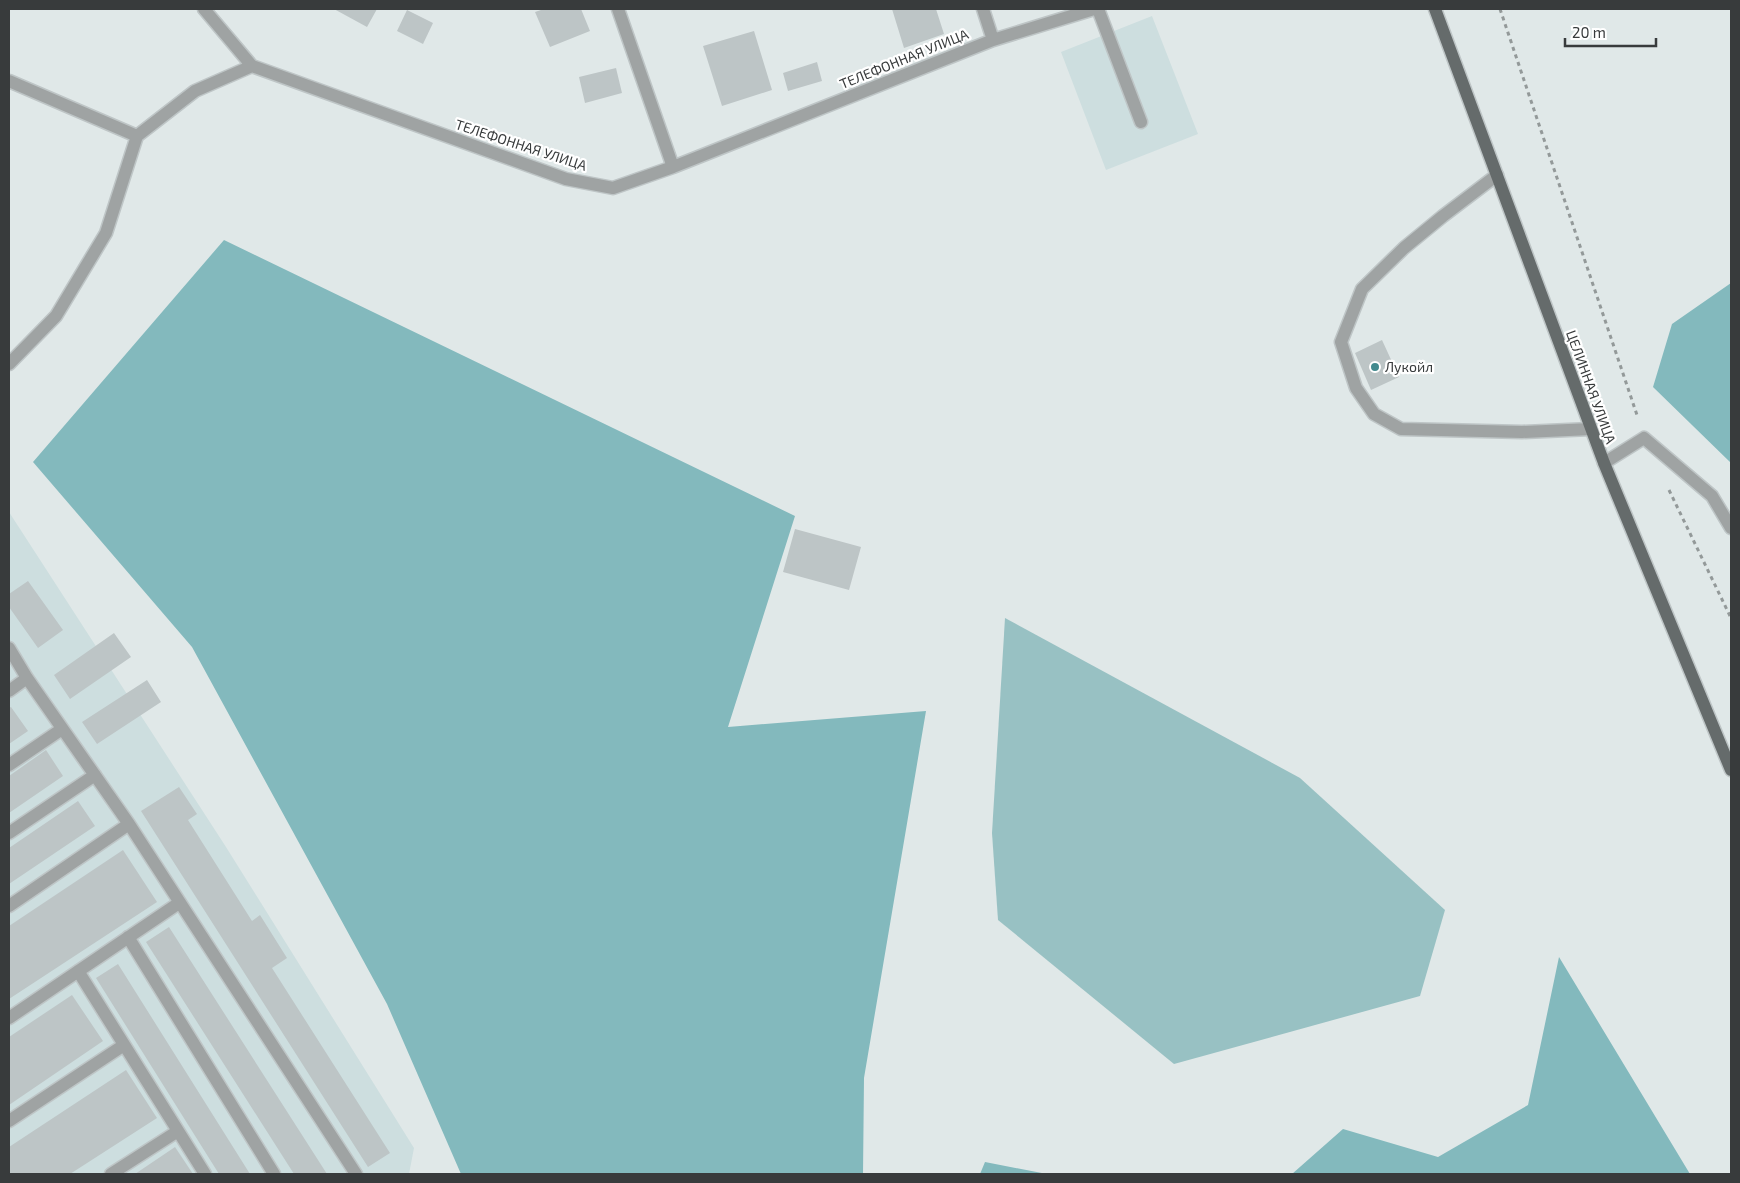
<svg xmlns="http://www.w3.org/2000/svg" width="1740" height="1183" font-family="'Exo 2',sans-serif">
<rect width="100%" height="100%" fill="#e0e8e8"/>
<path fill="#cddedf" d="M1152,16L1198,134L1106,170L1061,52Z
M9,512L226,847L414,1148L409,1174H9Z"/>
<path fill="#98c1c3" d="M1005,618L1300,778L1445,910L1420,996L1174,1064L998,920L992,833Z"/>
<path fill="#83b9bd" d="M224,240L795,516L728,727L926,711L864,1078L863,1174H461L387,1004L192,647L33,462Z
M1731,283V463L1653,387L1672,324Z
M1559,957L1690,1174H1292L1343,1129L1438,1157L1528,1105Z
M985,1162L1047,1174H980Z"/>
<path fill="#bdc5c6" d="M334,9H377L367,27Z
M544,9H581L590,31L550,47L535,12Z
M892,9H936L944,34L904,48Z
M407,10L433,23L423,44L397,31Z
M754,31L772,90L722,106L703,46Z
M817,62L822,81L788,91L783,73Z
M616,68L622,93L585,103L579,77Z
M1382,340L1399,377L1371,390L1355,353Z
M795,529L861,547L849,590L783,572Z
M28,581L63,630L38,648L9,607V594Z
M114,633L131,657L70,699L54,675Z
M147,680L161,702L97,744L82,722Z
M11,707L28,731L9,744V708Z
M46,750L63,776L9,813V776Z
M179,787L197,814L188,820L252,921L260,915L287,958L272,968L390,1153L368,1167L141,811Z
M78,801L95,826L9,884V848Z
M123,850L157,902L9,999V926Z
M169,927L327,1174H294L146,942Z
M118,964L250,1174H219L96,978Z
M72,995L103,1041L9,1105V1037Z
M126,1070L157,1118L70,1174H9V1147Z
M175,1147L193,1174H135Z"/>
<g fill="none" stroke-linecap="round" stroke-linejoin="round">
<g stroke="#bec5c6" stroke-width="15">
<path id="minor" d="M204,9L252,66
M618,9L673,167
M983,9L993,40
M1098,9L1141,122
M9,81L137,136
M137,136L195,91L252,66L566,179L613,188L673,167L993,40L1094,9
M1497,175L1443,216L1404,248L1362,289L1341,342L1356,388L1374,414L1401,429L1522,432L1591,429
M9,364L56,316L106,233L137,136
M1604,463L1644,438L1712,496L1731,528
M9,648L27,678L129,824L356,1174
M9,691L27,678
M9,765L62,729
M9,833L95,775
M9,906L129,824
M128,937L274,1174
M78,971L205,1174
M9,1018L179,903
M9,1121L124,1045
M111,1174L178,1131"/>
</g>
<g stroke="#bec5c6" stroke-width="15">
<path id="major" d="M1435,9L1604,463L1731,770"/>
</g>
<path stroke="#939999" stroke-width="3" stroke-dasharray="4 4" stroke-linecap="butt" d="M1500,9L1638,418
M1669,490L1731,618"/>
<use href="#minor" stroke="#9fa3a3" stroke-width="12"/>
<use href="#major" stroke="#656b6b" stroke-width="12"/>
</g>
<circle fill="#41898d" stroke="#fff" stroke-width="2" cx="1375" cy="367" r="5"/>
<g text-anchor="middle" stroke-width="4.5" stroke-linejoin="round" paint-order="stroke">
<g font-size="14" fill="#383b3c" stroke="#fff">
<text transform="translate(904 59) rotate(-22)" y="5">ТЕЛЕФОННАЯ УЛИЦА</text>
<text transform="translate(521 145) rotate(18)" y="5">ТЕЛЕФОННАЯ УЛИЦА</text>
<text transform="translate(1591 387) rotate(70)" y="5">ЦЕЛИННАЯ УЛИЦА</text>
</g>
<g font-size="14" fill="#383b3c" stroke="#fff" text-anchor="start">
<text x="1385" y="372">Лукойл</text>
</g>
</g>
<rect width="1740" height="1183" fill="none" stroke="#383b3c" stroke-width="20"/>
<path d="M1565 38v8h91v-8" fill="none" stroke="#383b3c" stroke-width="2.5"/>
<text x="1572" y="38" font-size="15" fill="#383b3c" stroke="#ffffff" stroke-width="4" paint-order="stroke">20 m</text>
</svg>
